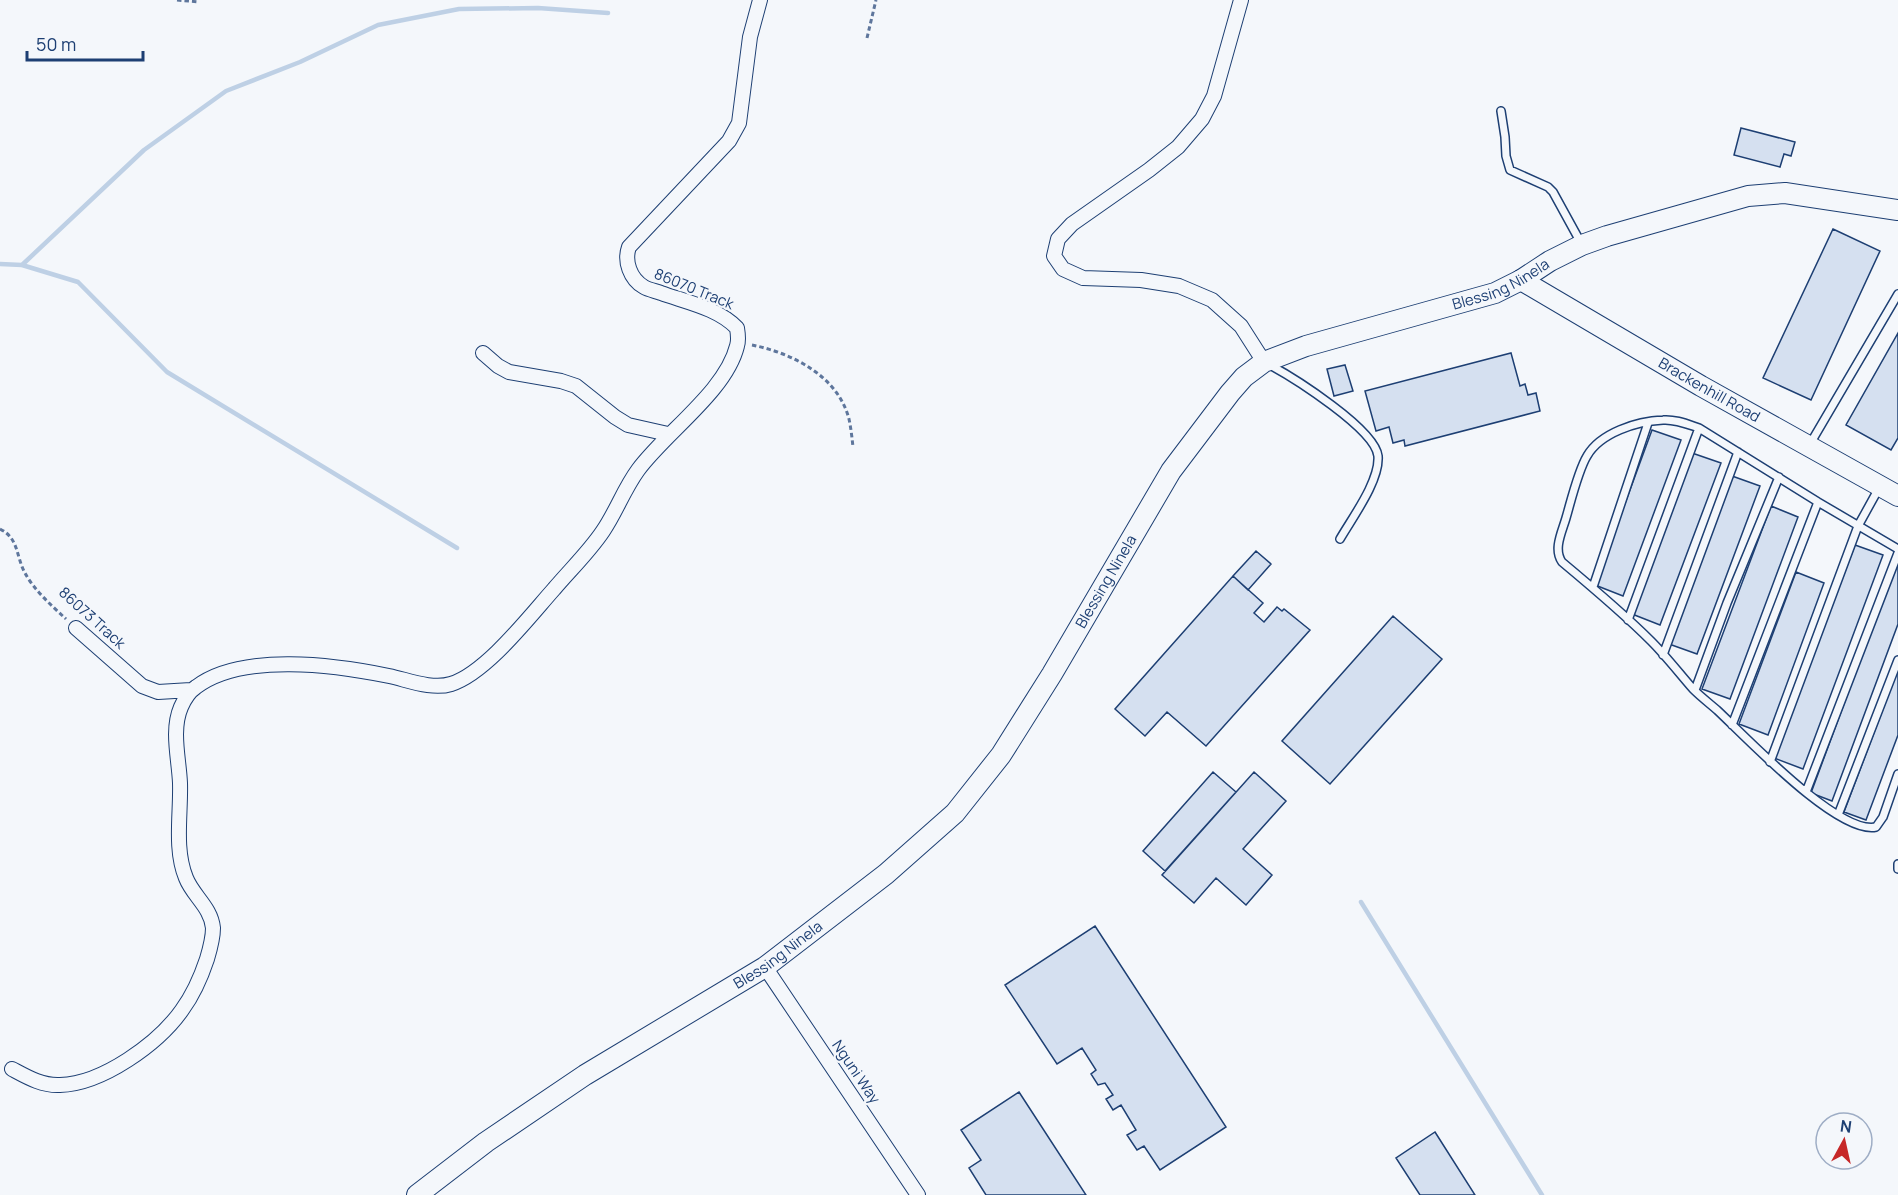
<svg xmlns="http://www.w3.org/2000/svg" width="1898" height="1195" font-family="Manrope,sans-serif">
<rect width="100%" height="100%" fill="#f4f7fb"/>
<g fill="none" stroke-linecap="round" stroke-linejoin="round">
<path stroke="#bed0e5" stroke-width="4.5" d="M0,264L22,265L78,282L167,372L457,548
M22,265L144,150L226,91L300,62L378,25L459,9L538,8L608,13
M1361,902L1542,1195"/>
</g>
<path fill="#d5e0f0" stroke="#1d3f73" stroke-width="1.5" d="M1741,128L1795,142L1791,156L1784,154L1780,167L1734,155Z
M1833,229L1880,251L1811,400L1763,378Z
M1898,333V438L1891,450L1846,425Z
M1511,353L1520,386L1525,384L1528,395L1536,393L1540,411L1405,446L1404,440L1393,443L1389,427L1376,431L1365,391Z
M1345,365L1353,391L1334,396L1327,369Z
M1652,430L1681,440L1623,596L1595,585Z
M1692,453L1721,463L1660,625L1632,614Z
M1732,476L1760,486L1697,654L1669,644Z
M1771,506L1798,517L1730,699L1702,689Z
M1855,545L1883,555L1803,769L1774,758Z
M1256,551L1271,564L1248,590L1233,576Z
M1895,566L1898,567V624L1832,801L1811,793Z
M1796,572L1824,583L1768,735L1739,724Z
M1233,576L1263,603L1254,613L1264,622L1277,607L1282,611L1284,609L1310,630L1206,746L1167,712L1145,736L1115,709Z
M1393,616L1442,659L1330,784L1282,741Z
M1898,669V735L1866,820L1844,812Z
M1213,772L1236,792L1165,871L1143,851Z
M1254,772L1286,801L1243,849L1272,875L1246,905L1216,878L1194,903L1162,875Z
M1095,926L1226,1127L1160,1170L1144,1146L1137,1150L1127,1135L1136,1130L1121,1105L1113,1110L1106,1099L1113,1095L1105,1083L1098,1085L1091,1074L1096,1070L1082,1048L1057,1064L1005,985Z
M1019,1092L1086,1195H986L969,1168L981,1160L961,1130Z
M1435,1132L1475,1195H1420L1396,1158Z"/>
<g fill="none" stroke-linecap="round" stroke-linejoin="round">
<g stroke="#1d3f73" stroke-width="10">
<path id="lane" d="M1501,111L1505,137L1506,156L1510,170L1548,187L1553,192L1581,243
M1270,365C1294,378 1375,429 1378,456C1380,481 1352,518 1340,539
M1810,444L1898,294
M1898,549L1818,502L1699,428C1687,424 1675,419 1663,420C1637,421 1600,433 1587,456C1578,471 1571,501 1566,518C1562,532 1553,549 1562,562C1592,587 1623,613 1651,641C1666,656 1679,673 1693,689C1701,697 1709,703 1717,710C1746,737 1838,835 1876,827L1883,817L1898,774
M1593,587L1648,423
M1628,620L1699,428
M1663,655L1738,452
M1695,690L1727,603L1779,477
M1732,725L1818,502
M1770,762L1858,526L1879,488
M1806,792L1898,553
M1838,815L1898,660
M1898,864V869"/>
</g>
<g stroke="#1d3f73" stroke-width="16">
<path id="street" d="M1241,0L1214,96L1202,119L1178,147L1149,170L1072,224L1058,239L1054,256L1063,269L1083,278L1141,280L1179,286L1212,300L1241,326L1264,362
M483,353L498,366L509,372L561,381L576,386L615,417L628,425L668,434
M76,628L142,686L158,692L191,690
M765,967L918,1195
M12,1069C27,1077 42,1086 60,1085C102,1084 158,1044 182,1010C193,995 201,977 207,959C210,949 213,938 213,928C211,907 193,896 186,878C174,849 181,814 180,783C179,759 171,730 181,707C184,700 190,691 196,687C242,652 336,665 389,676C408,680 432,690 451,684C486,673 529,617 554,589C570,570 589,552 603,531C616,512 624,489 638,470C666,432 726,391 737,346C739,340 738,334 737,328C718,308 686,302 661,293C656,291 649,290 644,287C630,279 624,261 629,247L729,141L739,123L750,37L760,0"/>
</g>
<g stroke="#1d3f73" stroke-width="22">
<g id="secondary">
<path id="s1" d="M1521,280L1701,386L1898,496"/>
<path id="s2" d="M417,1195L486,1142L585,1075L765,967L886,874L955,813L1001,755L1052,674L1171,471L1230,393L1244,377L1264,362L1306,346L1495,293L1521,280L1550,261L1582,245L1607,236L1748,196L1785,193L1898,210"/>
</g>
</g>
<path stroke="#5e769c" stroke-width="3" stroke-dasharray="4.5 3" stroke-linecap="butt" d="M177,0L199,2
M867,38L876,0
M752,345C792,353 838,376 849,419C851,428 852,438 853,447
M0,529C19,538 16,557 25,573C34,590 52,606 66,619"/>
<use href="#lane" stroke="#f4f7fb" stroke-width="7"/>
<use href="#street" stroke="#f4f7fb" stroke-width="14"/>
<use href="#secondary" stroke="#f4f7fb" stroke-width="20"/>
</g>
<g text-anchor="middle" stroke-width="4.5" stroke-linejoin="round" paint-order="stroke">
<g font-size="15" fill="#1d3f73" stroke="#f4f7fb">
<text dy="5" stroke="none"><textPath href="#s2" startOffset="1460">Blessing Ninela</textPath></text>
<text transform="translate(694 289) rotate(22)" y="5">86070 Track</text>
<text dy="5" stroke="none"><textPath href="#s1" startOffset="218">Brackenhill Road</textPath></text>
<text dy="5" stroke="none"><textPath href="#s2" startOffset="938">Blessing Ninela</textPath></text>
<text transform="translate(92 618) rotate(42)" y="5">86073 Track</text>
<text dy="5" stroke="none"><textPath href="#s2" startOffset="434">Blessing Ninela</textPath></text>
<text transform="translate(856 1072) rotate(56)" y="5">Nguni Way</text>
</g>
</g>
<g transform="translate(1844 1141) rotate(8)"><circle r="28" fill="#f4f7fb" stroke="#9eadc5" stroke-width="1.5"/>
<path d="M0-4.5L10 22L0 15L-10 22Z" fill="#c62828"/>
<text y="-9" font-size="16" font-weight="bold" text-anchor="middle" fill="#1d3f73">N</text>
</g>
<path d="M27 51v9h116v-9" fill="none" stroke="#1d3f73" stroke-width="3"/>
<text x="36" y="51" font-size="18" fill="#1d3f73" stroke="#f4f7fb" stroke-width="4.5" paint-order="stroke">50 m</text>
</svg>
